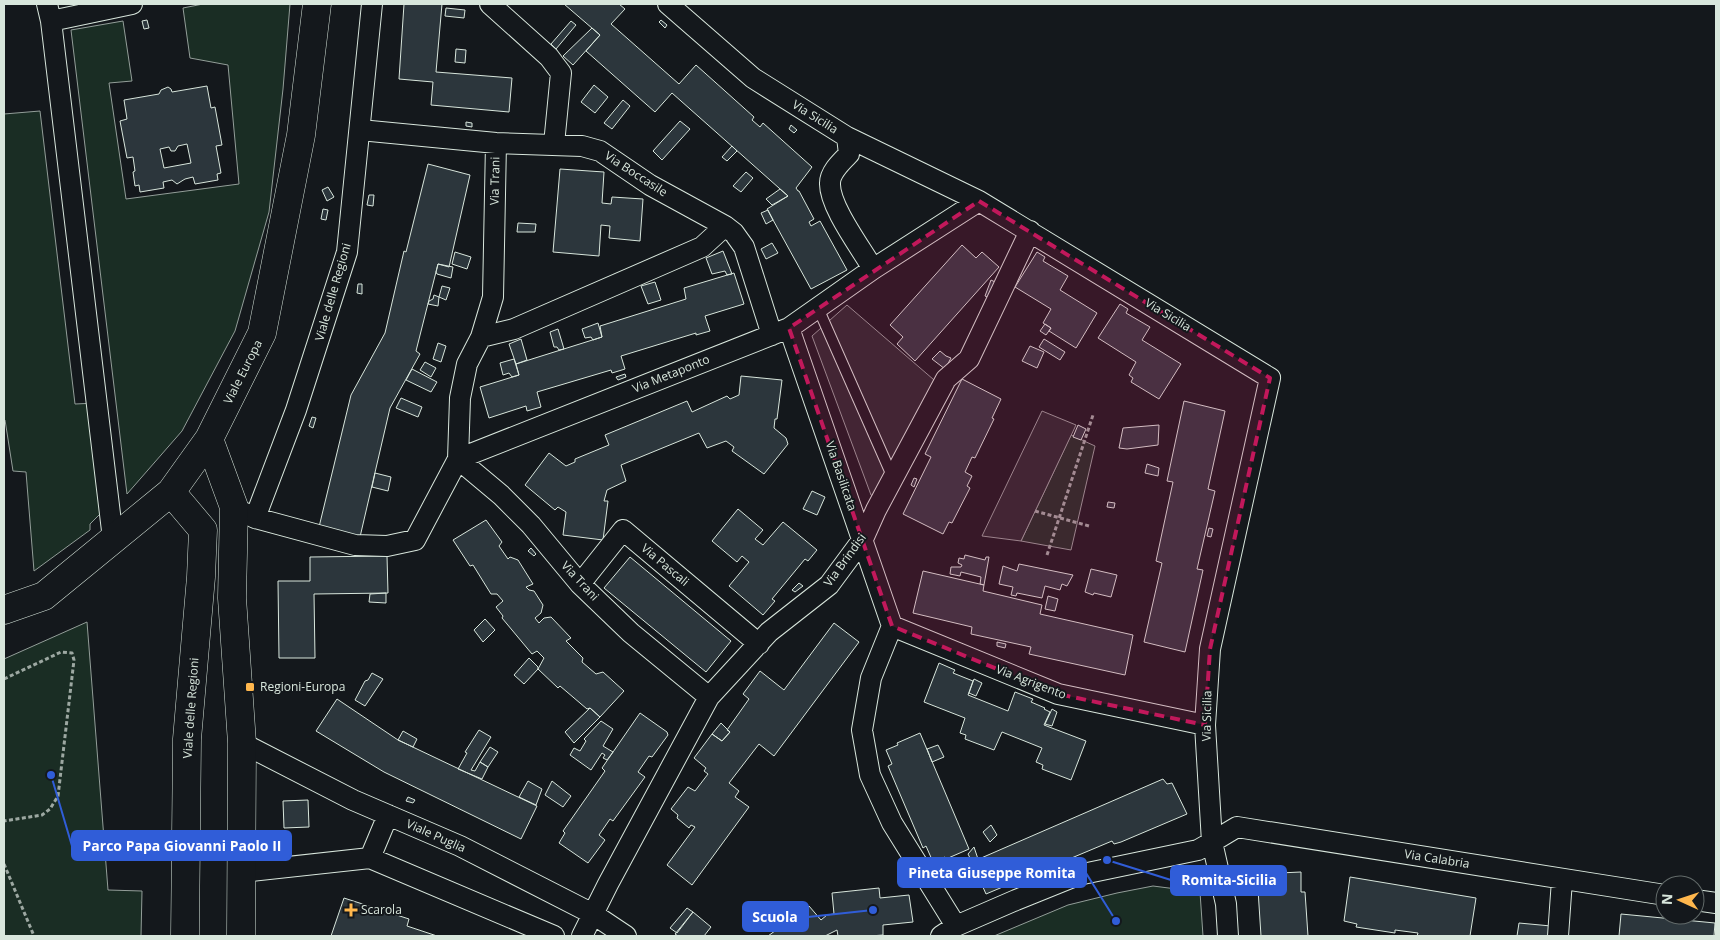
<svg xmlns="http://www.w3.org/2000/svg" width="1720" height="940" font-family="'Open Sans',sans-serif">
<rect width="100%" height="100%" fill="#14181c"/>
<path fill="#1a2d24" stroke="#939e99" d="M203,4H290L283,89L269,212L235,331L182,431L127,494L71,30L123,21L132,81L109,83L126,199L239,184L228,65L190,58L183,8Z
M40,111L75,404L97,403L109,505L90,524V530L34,571L26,472L13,471L5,420L4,419V114Z
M1071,435L1095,446L1071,550L1021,541Z
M87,622L108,890L142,891L141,936H4V659Z
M1153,886L1200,892L1203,936H994L1068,905L1117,893Z"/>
<path fill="#24282b" stroke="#939e99" d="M847,305L948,392L888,505L871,495L812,336Z
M1042,411L1076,425L1021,541L982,536Z"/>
<path fill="#2c363c" stroke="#d8e6dc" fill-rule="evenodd" d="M404,4H442L436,72L512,78L509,112L431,105L433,82L399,79Z
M564,4H619L625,9L611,24L679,84L696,65L754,117L752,120L760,127L763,123L812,167L796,188L798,191H799L814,219L809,222L811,226L820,221L847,270L811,289L767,209L788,196L672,93L655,112L586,51L600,35Z
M446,8L465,10L464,18L445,16Z
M147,20L149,28L144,29L142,21Z
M661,20L667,25L665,28L659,22Z
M571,21L576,25L556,49L551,44Z
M592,28L600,35L573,65L563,56Z
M456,49L466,50L465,63L455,62Z
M594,85L608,97L595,113L581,102Z
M207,86L211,108L215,107L222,145L216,146L221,173L217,174L218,180L195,184L193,177L185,179L177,184L172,180L163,182L164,188L140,192L139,185L135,186L133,172L135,171L133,157L127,158L120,121L127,119L124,100L159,94L161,90L168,87L171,89L172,92ZM187,144L191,163L164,168L160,149L169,147L171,151H175L178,146Z
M623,100L630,106L612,129L604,123Z
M680,121L690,129L662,160L653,151Z
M466,122L472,123V127L466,126Z
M791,125L797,130L794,133L789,129Z
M732,146L737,151L727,161L722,157Z
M428,164L470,175L449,267L438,264L416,351L420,354L390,408L360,537L319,527L351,395L385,333L404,251L406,252Z
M560,169L604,172L602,203L611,204L612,197L643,199L640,241L609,238L610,226L601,225L599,256L553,252Z
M746,172L753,178L741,192L733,186Z
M328,187L334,197L327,201L322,190Z
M780,189L788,196L772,205L766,199Z
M369,195H374L373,206L367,205Z
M323,209L328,210L326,220L321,219Z
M768,210L773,220L766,224L761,213Z
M518,223L536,224L535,232H517Z
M772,243L778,253L766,259L761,249Z
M962,245L976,258L982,252L999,267L915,361L897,344L903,337L890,325Z
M723,251L732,274L727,275L725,271L712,274L706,258Z
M455,252L471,257L467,269L452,264Z
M1037,252L1045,257L1043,261L1068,276L1060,290L1097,313L1076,348L1049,331L1051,328L1043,323L1051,309L1015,287Z
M438,264L453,267L451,278L437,274L436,272Z
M734,273L744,304L705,316L710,331L696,335V333L621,356L625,369L612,373L611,370L537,392L541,407L527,411L526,406L489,418L480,387L519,375L516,364L602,337L600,326L686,299L684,288Z
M991,280L999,284L992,299L985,296Z
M655,282L661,300L648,304L641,286Z
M358,284H362V294L357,293Z
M442,286L450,288L446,300L439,297Z
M434,295L439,297L438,306L428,304L429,301L433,299Z
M1120,304L1128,309L1126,313L1150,327L1142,340L1181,364L1159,399L1131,382L1133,378L1129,375L1136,362L1098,338Z
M598,323L602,337L593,340L591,337L585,338L582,329Z
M1045,324L1051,328L1046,335L1040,331Z
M558,329L564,349L559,350L557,347H554L550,332Z
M521,339L527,360L516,364L509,344Z
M1044,339L1065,352L1060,360L1039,347Z
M438,343L446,346L441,362L433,359Z
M1030,346L1044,352L1037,368L1022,361Z
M940,351L946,356L951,358L945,369L932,359Z
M514,359L519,375L512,377L509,373L503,375L500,363Z
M425,362L436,368L431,377L420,370Z
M412,369L437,382L431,392L406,380Z
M625,374L626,377L618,380L616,377Z
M741,376L782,380L777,419H775L774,428L786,438L788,444L764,474L732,451L734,447L726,441L707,448L699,433L621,465L626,481L607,490L604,501H608L603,540L563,535L566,512L558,507L555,510L525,485L549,453L566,466L575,462V459L609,445L605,435L687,401L692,412L727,396L730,399L739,395Z
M962,379L1001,399L992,418L994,419L975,458L972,457L965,472L972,476L967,486L970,488L952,523L949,522L943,534L903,514L931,457L925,454Z
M401,398L422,407L418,417L396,408Z
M1184,401L1225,411L1208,489L1215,491L1197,569L1203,570L1185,652L1144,642L1162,563L1156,561L1173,482L1167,481Z
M312,417L316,418L313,428L309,426Z
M1078,425L1086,429L1081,440L1073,437Z
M1159,425L1158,445L1127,449L1119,448L1123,428Z
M1147,464L1159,468L1158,476L1145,473Z
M375,473L391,477L388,491L372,487Z
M914,478L917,479L914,487L911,485Z
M812,491L825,497L817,515L803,509Z
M1108,502L1115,503L1114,508L1107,507Z
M738,509L763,530L755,539L763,545L783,522L817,550L808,561L805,559L772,599L775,601L763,615L729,586L749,562L742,556L737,562L712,541Z
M486,520L502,542L499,546L508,559L510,557L518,560L533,584L526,587L529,590L534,591L543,605L541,613L535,618L539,623L544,618L551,617L571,638L566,641L583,658L582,662L596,674L603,672L624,691L600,717L590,708L587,709L560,686L558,688L538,669L544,658L537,651L532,654L502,618L503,616L496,607L503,601L497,594H491L473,565L470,566L453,540Z
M1209,528L1213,529L1211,537L1207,536Z
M531,548L536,554L534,556L528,551Z
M965,555L985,560L986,557H989L984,585L980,584L981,577L961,572L960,576L950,574L951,567H961L962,565L958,563L959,558L964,559Z
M387,556L388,593L314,594L315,658H279L278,581H310V557Z
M630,557L731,641L706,672L604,588Z
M1019,564L1073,575L1067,586L1062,584L1060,590L1045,586L1042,598L1017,593L1016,596L1011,595L1013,587L999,584L1003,566L1017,571Z
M1091,569L1117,575L1111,597L1094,593L1093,595L1085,592Z
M923,571L984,585L983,591L1042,605L1040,614L1133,635L1125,675L1029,654L1031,647L971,634L972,627L913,613Z
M799,583L803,586L795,592L792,590Z
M386,593V603L369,602L370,594Z
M1048,596L1058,599L1055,611L1045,609Z
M485,619L495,630L483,642L474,630Z
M834,623L859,642L774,756L759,744L729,783L739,791L735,797L749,807L692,885L667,865L695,827L691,825L689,828L677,818L678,815L671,809L688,787L695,791L708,774L704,771L706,768L694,758L712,734L722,741L730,732L727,730L749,699L743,694L760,671L784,690Z
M997,642L1006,644L1005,648L997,646Z
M529,658L538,667V669L524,684L514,675Z
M939,663L955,670L953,673L973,681L968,695L1008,711L1015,692L1033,699L1031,702L1045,708L1044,709L1050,712L1044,725L1086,741L1071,780L1042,769L1043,765L1036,762L1042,748L1002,732L994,750L965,739L966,735L960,733L965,718L924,702Z
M372,673L383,679L365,706L355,700L365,681L368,680Z
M974,679L982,683L976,696L969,693Z
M337,699L398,740L537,806L521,839L384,772L316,731Z
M590,708L600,717L574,743L565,732Z
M1052,709L1057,712L1052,726L1045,724Z
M640,713L667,732L668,735L652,757L649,756L638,772L645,777L613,821L610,819L599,835L605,840L588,863L559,843L565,833L563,831L605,771L602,768Z
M601,721L613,729L603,746L613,752L607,760L603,758L605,755L602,753L591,770L570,755L574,748L580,751L586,741L584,739Z
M721,723L730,732L722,741L712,734Z
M479,730L491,737L471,770L475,771L480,762L488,767L482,779L458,769L467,753L465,752Z
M403,731L417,739L413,747L398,740Z
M920,733L969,849L946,859L945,857L933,862L926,846L923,848L888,766L892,764L886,750L898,745L897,743Z
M938,745L944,757L932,762L927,749Z
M490,747L498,752L488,767L480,762Z
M1163,779L1167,784L1172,783L1187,814L1121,842L1114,844L1112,841L986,894L972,862Z
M528,781L542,789L536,805L519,797Z
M552,781L571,796L563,807L545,795Z
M408,797L415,800L413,803L406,801Z
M308,800L309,827L284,828L283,801Z
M991,825L997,835L990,842L983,832Z
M974,847L978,859L972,862L968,854Z
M1301,872V892H1305L1308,936H1261L1257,874Z
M1350,877L1476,898L1470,936H1417L1418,933L1395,930V933L1356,927L1357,924L1344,921Z
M879,888L880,898L909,895L913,922L883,925V935L870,936H838L837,930L825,936H768L809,906L821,920L827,915L834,914L832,893Z
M344,898L409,919L407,926L437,936H331Z
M687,908L693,912L677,933L670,928Z
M693,912L711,927L704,936H678L675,934Z
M1621,914L1715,923L1714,936H1619Z
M1519,923L1551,926L1550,936H1517Z"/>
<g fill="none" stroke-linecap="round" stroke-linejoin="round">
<g stroke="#d8e6dc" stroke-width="12">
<path id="lane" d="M818,308L893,478"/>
</g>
<g stroke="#d8e6dc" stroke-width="22">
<path id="street" d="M47,4L51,21L113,539
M490,4L549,57L561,73L554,144
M668,4L753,78L847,137L979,201L1270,378L1210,649L1205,725L1212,842L1237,827L1665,895
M51,21L132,4
M360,130L496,143L582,146L600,151L650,185L725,226L734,233L744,247L772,335
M847,137L849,154C841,162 830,172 830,183C829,206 861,248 873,269
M789,328L892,626L871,678L862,730L870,775L892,823L956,926
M481,337L514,329L702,247L725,226
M245,513L255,518L296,410L347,252L372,4
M255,518L355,545L387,546L415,540L458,459L460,398L467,364L481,337L493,297L496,143
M580,584L623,530L759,644
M892,626L1058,694L1205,725
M709,697L631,633L580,584L531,525L501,495L458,459L789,328L873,269L979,201
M242,743L353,800L460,846L593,914L626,936
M370,858L388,815
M242,872L370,858L554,936
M1695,900L1716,903
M582,936L608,884L709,697L769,632L829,585L863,539L876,510L946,379L969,359L1030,231
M941,936L956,926L1016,900L1078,875L1198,850L1212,842L1226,904L1228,936
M1558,936L1562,880"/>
</g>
<g stroke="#d8e6dc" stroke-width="29">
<path id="secondary" d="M209,439L234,507L232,598L242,743L241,936
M171,492L203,530L201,577L187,739L185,936
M4,610L44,596L171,492L209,439L262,333L301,135L317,4"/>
</g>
<path stroke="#9da8a2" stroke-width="3" stroke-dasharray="4 2.5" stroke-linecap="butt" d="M1035,511L1089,526
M1047,555L1093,415
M4,679L61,652L72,653L74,660L58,796L50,809L42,815L4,821
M4,864L34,936"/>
<use href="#lane" stroke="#14181c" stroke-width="10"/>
<use href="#street" stroke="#14181c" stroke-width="20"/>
<use href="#secondary" stroke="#14181c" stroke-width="28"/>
</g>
<path fill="#c2185b" fill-opacity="0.2" stroke="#c2185b" stroke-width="4" stroke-dasharray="10 6" stroke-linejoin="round" d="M979,201L1270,378L1210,649L1205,725L1058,694L892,626L789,328Z"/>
<g fill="#ffb74d" stroke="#14181c" stroke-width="2">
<rect x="245" y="682" width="10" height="10" rx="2.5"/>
<path d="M348.5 902.5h5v5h5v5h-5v5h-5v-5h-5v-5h5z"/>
</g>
<g text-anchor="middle" stroke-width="4" stroke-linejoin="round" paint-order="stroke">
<g font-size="12" fill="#d8e6dc" stroke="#14181c">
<text transform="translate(815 117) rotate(32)" y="4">Via Sicilia</text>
<text transform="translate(636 174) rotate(33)" y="4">Via Boccasile</text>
<text transform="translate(495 181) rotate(-89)" y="4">Via Trani</text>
<text transform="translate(333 292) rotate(-74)" y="4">Viale delle Regioni</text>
<text transform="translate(1168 315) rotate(31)" y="4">Via Sicilia</text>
<text transform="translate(243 372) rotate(-63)" y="4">Viale Europa</text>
<text transform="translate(671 374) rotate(-22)" y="4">Via Metaponto</text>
<text transform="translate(841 476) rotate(71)" y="4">Via Basilicata</text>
<text transform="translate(845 560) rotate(-54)" y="4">Via Brindisi</text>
<text transform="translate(665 565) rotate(40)" y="4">Via Pascali</text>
<text transform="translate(580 581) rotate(47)" y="4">Via Trani</text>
<text transform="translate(1031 682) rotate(21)" y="4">Via Agrigento</text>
<text transform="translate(191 708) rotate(-86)" y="4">Viale delle Regioni</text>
<text transform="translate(1207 716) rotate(-89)" y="4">Via Sicilia</text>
<text transform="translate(436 836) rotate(24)" y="4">Viale Puglia</text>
<text transform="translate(1437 859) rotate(9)" y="4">Via Calabria</text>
</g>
<g font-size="12" fill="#d8e6dc" stroke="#14181c" text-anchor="start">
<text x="260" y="691">Regioni-Europa</text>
<text x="361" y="914">Scarola</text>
</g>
</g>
<path fill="none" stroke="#305dd8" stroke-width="2" d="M51 775L72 846M1116 921L1086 873M1107 860L1171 880M873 910L808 917"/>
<g fill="#305dd8" stroke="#14181c" stroke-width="2">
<circle cx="51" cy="775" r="5"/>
<circle cx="1116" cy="921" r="5"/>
<circle cx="1107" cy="860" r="5"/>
<circle cx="873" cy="910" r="5"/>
</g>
<g fill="#305dd8" stroke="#305dd8" stroke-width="2">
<rect x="72" y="831" width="219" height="29" rx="5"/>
<rect x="898" y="858" width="188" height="29" rx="5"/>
<rect x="1171" y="866" width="115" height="29" rx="5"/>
<rect x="743" y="902" width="65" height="29" rx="5"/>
</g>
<g font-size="14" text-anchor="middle" font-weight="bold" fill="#fff">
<text x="182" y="851">Parco Papa Giovanni Paolo II</text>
<text x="992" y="878">Pineta Giuseppe Romita</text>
<text x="1229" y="885">Romita-Sicilia</text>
<text x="775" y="922">Scuola</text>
</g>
<rect width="1720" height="940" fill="none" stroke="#d8e6dc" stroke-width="10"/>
<g transform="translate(1680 900) rotate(273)"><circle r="24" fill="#14181c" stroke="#626a69"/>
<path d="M0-4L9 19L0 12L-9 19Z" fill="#ffb74d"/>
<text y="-8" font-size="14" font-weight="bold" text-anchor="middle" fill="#d8e6dc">N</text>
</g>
</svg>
